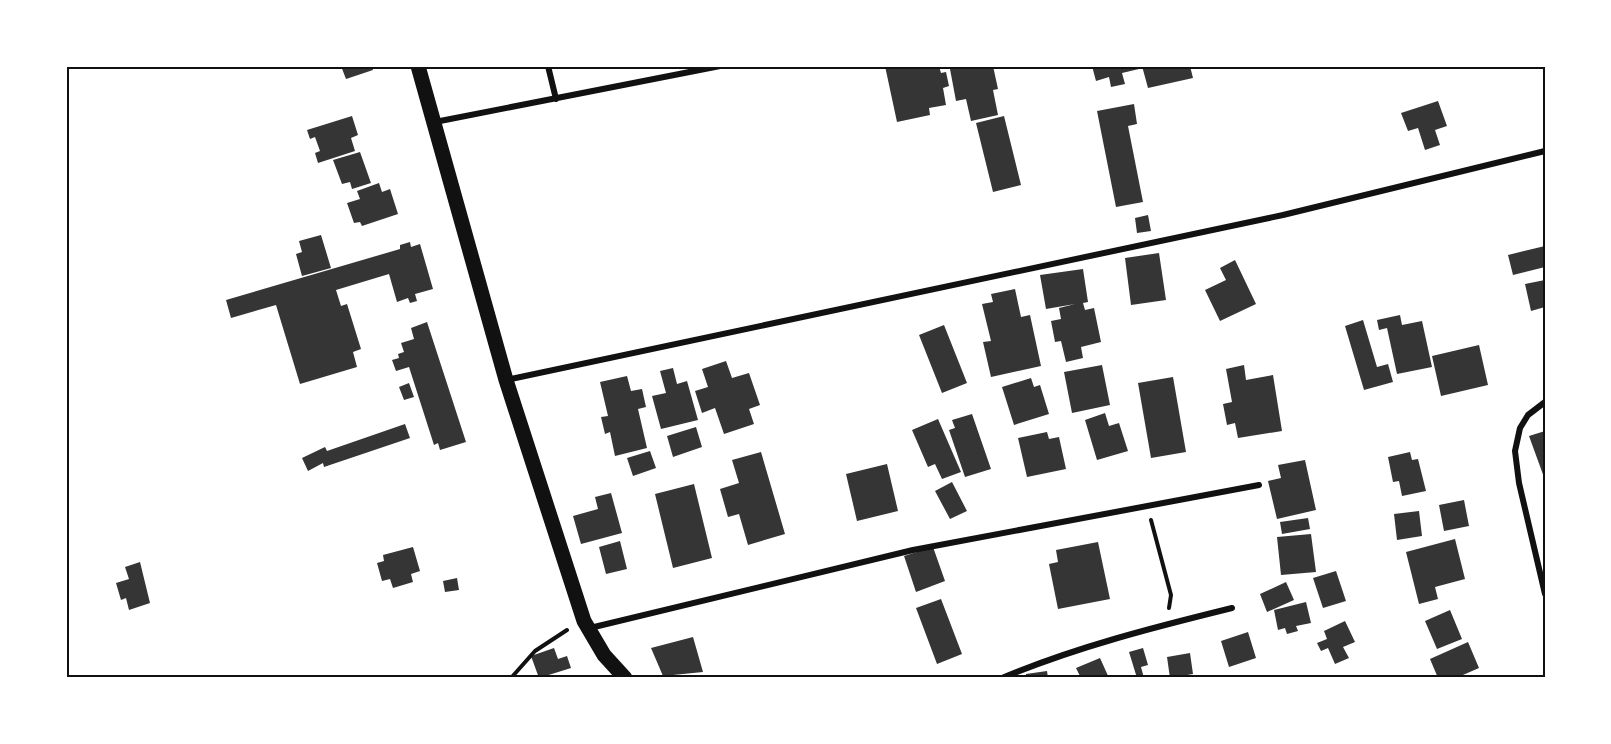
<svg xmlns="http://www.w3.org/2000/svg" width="1611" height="744" font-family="'Fira Sans',sans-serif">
<rect width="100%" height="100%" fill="#fff"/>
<path fill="#353535" d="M341,66H372L373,70L346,79Z
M885,66H939L941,73L946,72L949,86L943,88L946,105L929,108L930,115L897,122Z
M959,66H993L998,89L993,90L998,115L971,121L966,99L956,101L950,69Z
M1092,66H1139V69L1122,73L1125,84L1111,87L1109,77L1096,81Z
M1142,66H1190L1193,78L1148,88Z
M1438,101L1447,126L1435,130L1440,145L1425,150L1418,128L1408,131L1401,113Z
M1134,104L1137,124L1128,126L1143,202L1116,207L1097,111Z
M352,116L358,135L351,138L355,151L318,163L315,153L320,151L315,137L310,139L307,130Z
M1004,116L1021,185L993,192L976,123Z
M360,152L371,183L352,189L350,182L342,184L333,160Z
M379,183L382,192L390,189L398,214L362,226L360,222L354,223L347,203L360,199L357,191Z
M1148,215L1151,231L1137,233L1135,218Z
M321,235L331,268L302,276L296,254L302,252L299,241Z
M410,242L411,247L420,244L433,289L415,294L417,301L410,303L408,298L397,302L389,274L336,290L341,306L347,304L361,349L353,352L357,367L300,384L276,305L231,318L226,300L400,249V245Z
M1545,246V267L1513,275L1508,255Z
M1159,253L1166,300L1131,305L1125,258Z
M1235,260L1256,304L1220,321L1205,290L1226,280L1220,268Z
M1083,269L1088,302L1083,303L1085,310L1094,308L1101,342L1081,347L1083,358L1066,362L1061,341L1055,342L1051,321L1061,319L1059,308L1075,304L1046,309L1040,275Z
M1545,280V307L1531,311L1525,284Z
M1015,289L1021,317L1030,315L1041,366L991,377L983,342L991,341L982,304L993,302L991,294Z
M1400,315L1402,325L1422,321L1432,367L1397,374L1387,328L1379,330L1377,320Z
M1363,320L1377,367L1388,364L1393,382L1364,390L1345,326Z
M427,322L466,442L440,450L438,443L434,445L409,367L396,371L392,360L399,358L398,354L404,352L401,343L414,339L411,328Z
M944,325L967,383L942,393L919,335Z
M1479,345L1488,385L1441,396L1432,356Z
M726,361L732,378L749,373L760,405L749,409L754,424L724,434L715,408L702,413L695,391L708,387L702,369Z
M1102,365L1110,405L1072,413L1064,372Z
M1244,365L1246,380L1273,375L1282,431L1238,438L1235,423L1227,425L1223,404L1232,402L1226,369Z
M673,368L677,384L687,381L698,420L661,429L652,396L666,393L660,371Z
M627,376L631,391L642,389L646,407L638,409L647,448L615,456L610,432L605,434L601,417L608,416L600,382Z
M1173,377L1186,452L1151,458L1138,383Z
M1031,378L1034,387L1040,385L1049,414L1014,425L1002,387Z
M409,383L414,397L404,400L399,387Z
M1105,413L1109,426L1119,423L1128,451L1097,460L1085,420Z
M972,414L991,469L965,477L949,430L955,428L952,420Z
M938,419L961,472L942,479L935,464L928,467L912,430Z
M405,424L410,438L324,467L323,463L308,471L302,458L325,447L327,451Z
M696,427L702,447L673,457L667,436Z
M1545,431V480L1529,436Z
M1047,432L1049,439L1059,437L1066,469L1027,477L1018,438Z
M650,451L656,468L633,476L627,458Z
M761,452L785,534L748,545L739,514L728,517L720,489L739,483L732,460Z
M1410,452L1412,460L1418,459L1426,491L1402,496L1399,481L1393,482L1388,457Z
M1305,460L1316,510L1277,519L1268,481L1281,478L1278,465Z
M887,464L898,511L857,521L846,474Z
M952,482L967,511L950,519L935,491Z
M694,484L712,558L673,568L655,494Z
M611,493L622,533L581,544L573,516L598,509L595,497Z
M1464,500L1469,526L1444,531L1439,505Z
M1419,511L1422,536L1397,540L1394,514Z
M1308,518L1310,529L1282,534L1280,522Z
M1311,534L1316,572L1281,575L1277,537Z
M1455,539L1465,579L1435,587L1438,599L1419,604L1406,552Z
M620,541L627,569L606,574L599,547Z
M1098,542L1110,599L1058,609L1049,564L1058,562L1056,550Z
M413,547L420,571L411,574L413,582L393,588L390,579L382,581L377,563L384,561L383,555Z
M933,547L945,581L916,592L904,556Z
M140,562L150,603L129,610L126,598L121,600L116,583L129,579L125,567Z
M1336,571L1346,601L1323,608L1313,578Z
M457,578L459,590L445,592L443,581Z
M1286,582L1294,600L1267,612L1260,594Z
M941,599L962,654L937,664L916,608Z
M1306,602L1311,623L1296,626L1298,631L1287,634L1285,628L1278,630L1274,610Z
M1450,610L1462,639L1437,649L1425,621Z
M1345,621L1355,642L1343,647L1349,658L1335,664L1328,648L1321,651L1317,643L1327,639L1324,631Z
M1248,632L1256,658L1229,667L1221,641Z
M693,637L703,672L663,676L651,648Z
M1468,642L1479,668L1456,678H1438L1430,659Z
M554,648L558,659L567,656L571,668L539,678L531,656Z
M1143,648L1148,665L1141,667L1144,678H1137L1129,652Z
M1190,653L1193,674L1170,678L1167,657Z
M1100,658L1109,678H1081L1076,668Z
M1047,671L1048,678H1026V674Z"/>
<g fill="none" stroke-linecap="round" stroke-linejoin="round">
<path stroke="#111" stroke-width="4" d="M1151,520L1171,595L1169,608
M511,678L535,651L567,630"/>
<path stroke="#111" stroke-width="6" d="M548,66L556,99
M435,122L720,66
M506,380L1283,215L1545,151
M1545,402L1528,415L1520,428L1515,451L1519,483L1545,594
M590,628L913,550L1259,485
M1002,678C1076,647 1155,627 1232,608"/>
<path stroke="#111" stroke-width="15" d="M418,66L506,380L584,621L604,655L625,678"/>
</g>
<rect width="1611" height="744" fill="none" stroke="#ffffff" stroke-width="135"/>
<rect x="68" y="68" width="1476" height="608" fill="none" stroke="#111" stroke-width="2"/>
</svg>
